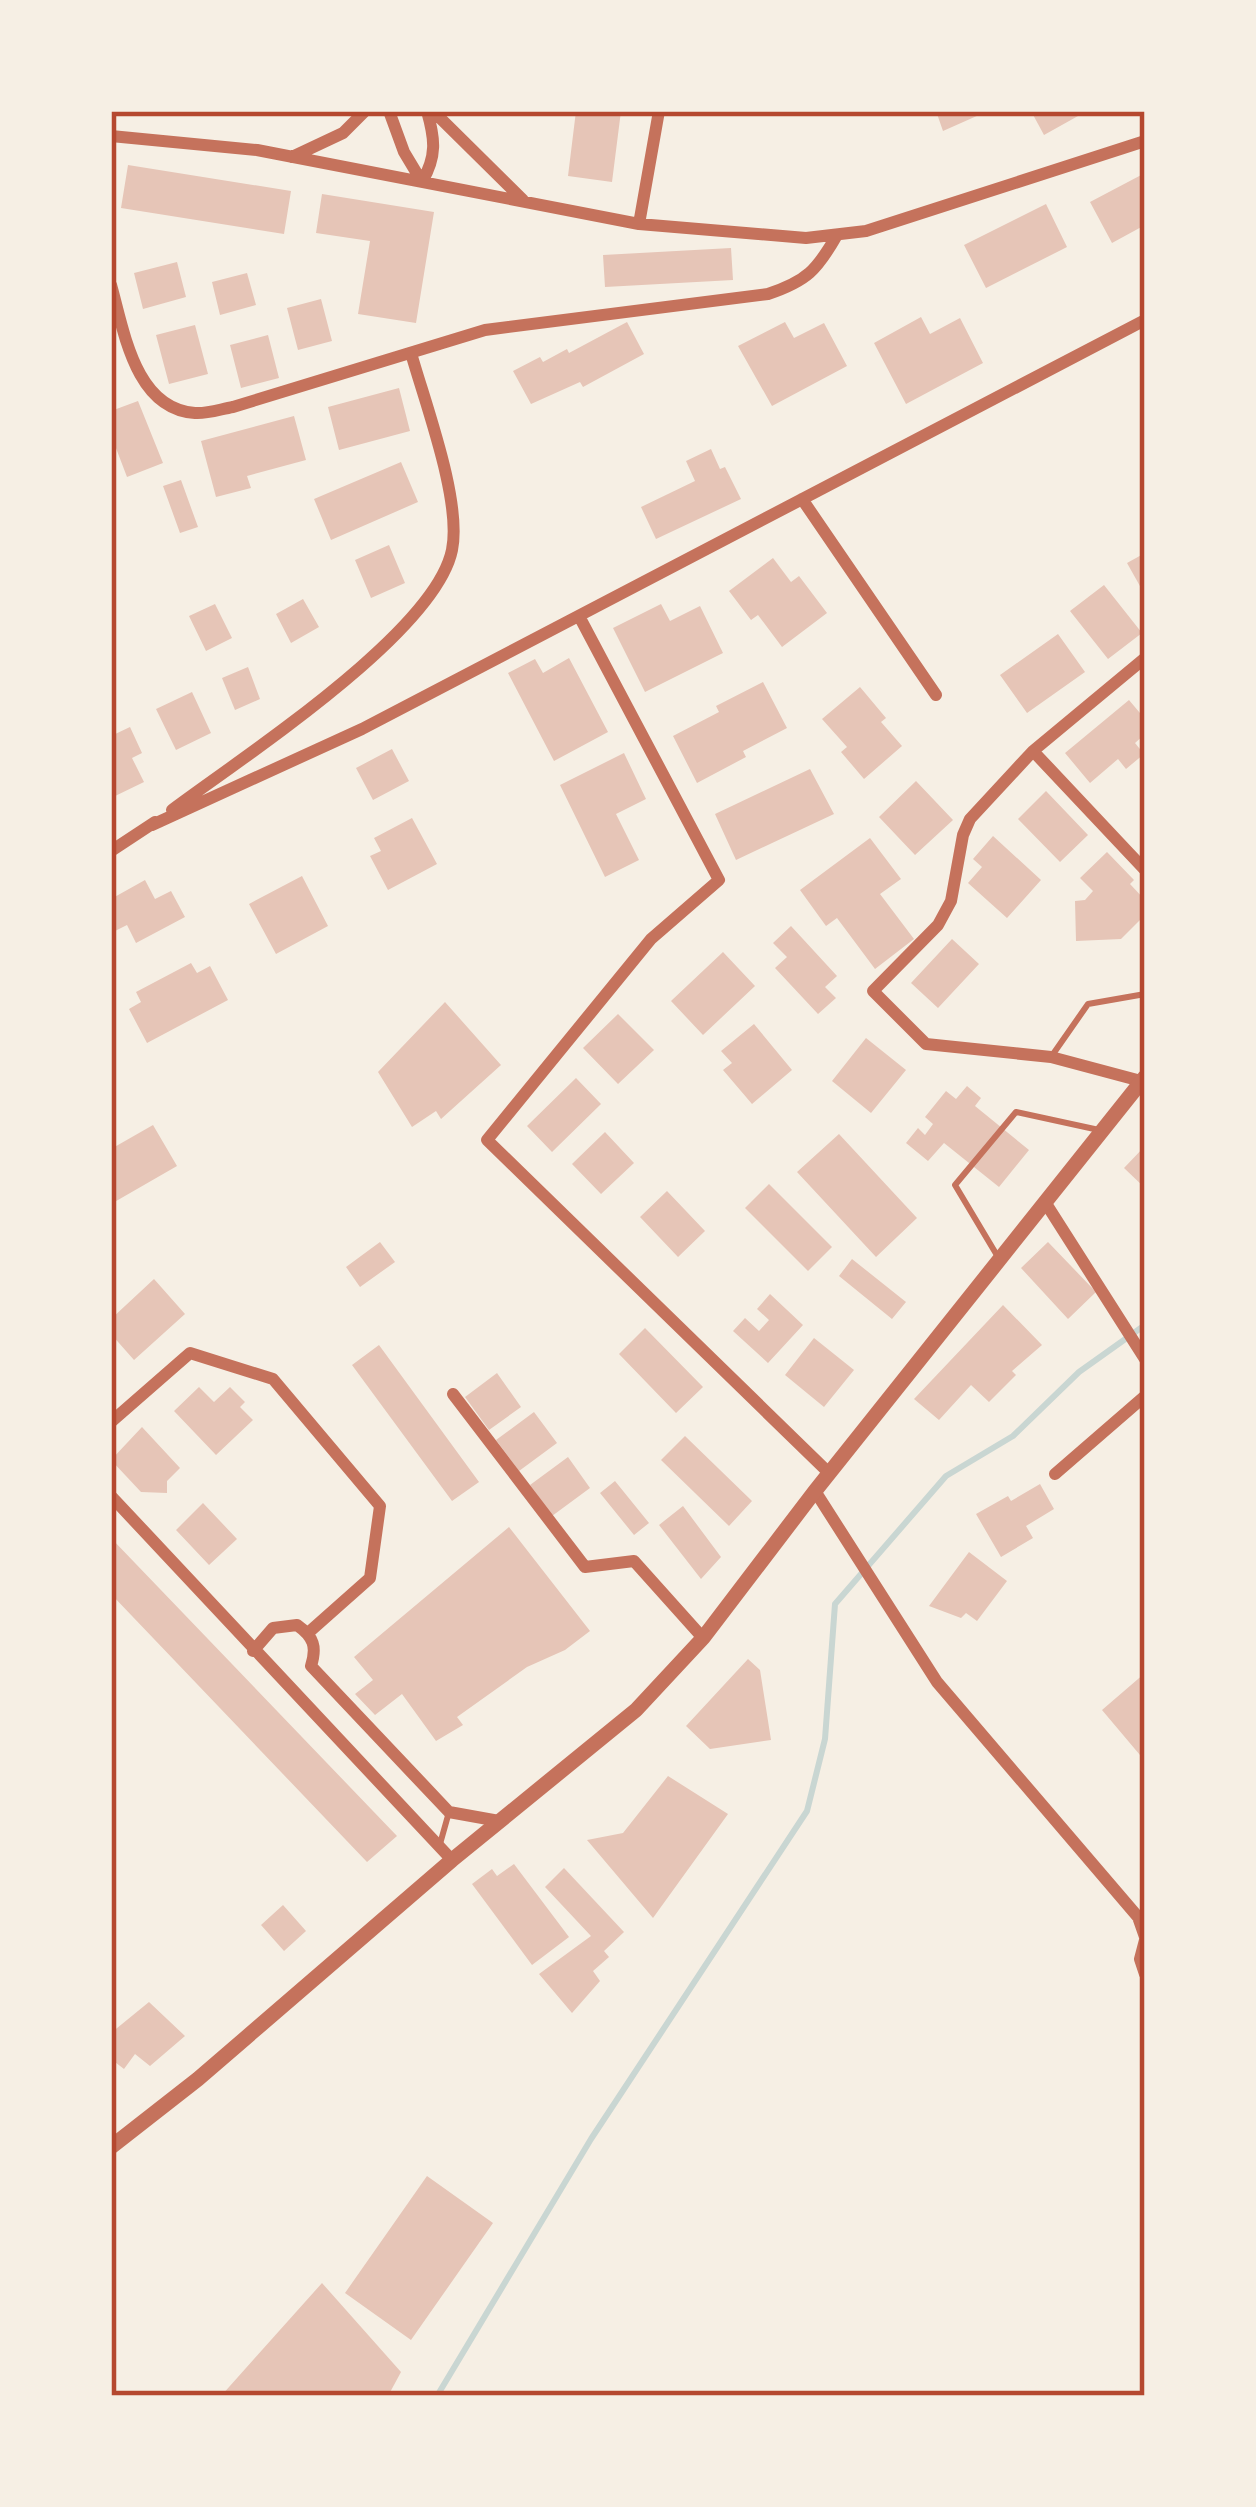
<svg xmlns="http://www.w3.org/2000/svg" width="1256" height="2507" font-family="'Noto Sans',sans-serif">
<rect width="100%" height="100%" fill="#f6efe4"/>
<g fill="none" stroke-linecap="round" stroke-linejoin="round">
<path stroke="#c9d6d2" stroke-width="6" d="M437,2396L591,2139L807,1811L825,1739L835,1604L946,1476L1013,1436L1079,1372L1145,1325"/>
</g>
<path fill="#e6c5b7" d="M576,111H621L612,182L568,176Z
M936,111H988L943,131Z
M1031,111H1087L1044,135Z
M128,165L291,191L284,234L121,208Z
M1145,173V225L1112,243L1090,202Z
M322,194L434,212L416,323L358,314L370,241L316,233Z
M1046,204L1067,247L986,288L964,245Z
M731,248L733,280L605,287L603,255Z
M177,262L186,297L143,309L134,273Z
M247,273L256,305L220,315L212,282Z
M321,299L332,341L298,350L287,308Z
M921,317L930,334L960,318L983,363L906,404L874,343Z
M627,322L644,354L583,387L580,382L531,404L513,371L540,357L543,362L567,349L569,353Z
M785,322L794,338L824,323L847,366L772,406L738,346Z
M195,325L208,374L169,384L156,335Z
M268,335L279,378L241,388L230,345Z
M399,388L410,431L339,450L328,407Z
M138,401L163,463L127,477L111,435V411Z
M294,416L306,460L247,476L251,488L216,497L201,441Z
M711,449L720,469L725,467L741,499L656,539L641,507L695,481L686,461Z
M401,462L418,502L331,540L314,499Z
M181,480L198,527L180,533L163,486Z
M389,545L405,583L371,598L355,560Z
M1145,553V595L1127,563Z
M773,558L791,582L799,576L827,613L782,647L758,615L751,620L729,591Z
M1104,585L1142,633L1108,659L1070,611Z
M303,599L319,627L291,643L276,614Z
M215,604L232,638L206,651L189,616Z
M661,604L670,621L700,606L723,653L645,692L613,628Z
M1058,634L1085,672L1027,713L1000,675Z
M569,658L608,732L554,761L508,673L535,659L543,673Z
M248,667L260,699L235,710L222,678Z
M763,682L787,728L743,751L746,757L697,783L673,736L719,712L716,706Z
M860,687L886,718L881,722L902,746L864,779L841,752L847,747L822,719Z
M192,692L211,733L176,750L156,709Z
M1129,700L1145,719V734L1135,743L1144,754L1126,769L1118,759L1090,783L1065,753Z
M130,727L142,753L132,758L144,782L111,798V736Z
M392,749L409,781L373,800L356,768Z
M624,753L646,799L616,814L639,860L605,877L560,785Z
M810,769L834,814L736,860L715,814Z
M916,781L953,820L915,855L879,817Z
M1046,791L1088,835L1060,862L1018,819Z
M412,818L437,864L388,890L370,856L381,851L374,838Z
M993,836L1041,880L1007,918L968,883L982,867L973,859Z
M870,838L901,879L880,894L914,939L875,969L837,918L826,926L800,890Z
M1107,852L1134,880L1130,884L1145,900V915L1121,939L1076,941L1075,901L1085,900L1093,891L1080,878Z
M302,876L328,926L276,954L249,904Z
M145,880L155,899L171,891L185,917L136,943L127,925L111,933V899Z
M791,926L837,976L825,987L836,998L818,1014L775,968L787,957L773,943Z
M952,939L979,964L938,1008L911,983Z
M723,952L755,986L703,1035L671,1001Z
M191,963L197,973L210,966L228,1000L147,1043L129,1009L141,1002L136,992Z
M445,1002L501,1065L441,1119L436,1111L412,1127L378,1072Z
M618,1014L654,1050L618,1084L583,1048Z
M754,1024L792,1070L752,1104L723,1070L732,1063L721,1051Z
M866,1038L906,1070L871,1113L832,1081Z
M576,1078L601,1104L552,1152L527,1126Z
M967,1086L981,1098L975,1106L1029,1150L999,1187L944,1143L928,1161L906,1143L918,1128L925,1135L933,1124L925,1117L946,1091L956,1099Z
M153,1125L177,1166L111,1204V1149Z
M605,1132L634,1163L601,1194L572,1164Z
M839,1134L917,1218L876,1257L797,1172Z
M1145,1146V1188L1124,1168Z
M769,1184L832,1247L808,1271L745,1208Z
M667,1191L705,1231L678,1257L640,1217Z
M380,1242L395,1262L360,1287L346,1267Z
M1048,1242L1096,1292L1068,1319L1021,1268Z
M852,1259L906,1302L892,1319L839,1276Z
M154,1279L185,1314L134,1360L111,1334V1319Z
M770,1294L803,1325L768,1363L733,1331L745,1318L759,1331L769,1320L757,1309Z
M1003,1305L1042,1345L1012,1371L1016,1375L989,1402L971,1385L939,1420L914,1399Z
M645,1328L703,1387L676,1413L619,1354Z
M814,1338L854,1370L824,1407L785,1375Z
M379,1345L479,1482L452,1501L352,1365Z
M497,1373L521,1407L489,1430L465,1397Z
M199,1387L214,1402L230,1387L245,1402L240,1407L253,1420L216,1455L174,1411Z
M534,1412L557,1443L519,1471L496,1440Z
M142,1427L180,1468L167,1481V1493L141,1492L111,1460Z
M685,1436L752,1501L729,1526L661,1460Z
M568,1457L590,1488L552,1516L530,1485Z
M615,1481L649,1523L634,1535L600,1493Z
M1040,1484L1054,1509L1026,1526L1033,1538L1001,1557L976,1514L1008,1496L1011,1501Z
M203,1503L237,1539L209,1565L176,1530Z
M683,1506L721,1557L701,1579L659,1525Z
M509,1527L590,1631L565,1650L527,1667L457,1717L463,1725L436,1741L402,1694L375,1715L355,1694L373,1680L354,1657Z
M111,1538L397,1836L367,1862L111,1594Z
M969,1552L1007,1581L977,1621L966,1613L961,1618L929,1606Z
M748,1659L760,1670L771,1740L710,1749L686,1726Z
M1145,1673V1761L1102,1710Z
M668,1776L728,1814L653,1918L587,1840L623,1833Z
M514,1864L569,1937L532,1965L472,1884L492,1869L497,1876Z
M564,1868L624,1932L604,1951L609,1957L593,1971L600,1981L572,2013L539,1974L591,1936L545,1887Z
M283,1905L306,1931L284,1951L261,1925Z
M149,2002L185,2036L150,2066L135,2054L124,2069L111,2059V2033Z
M427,2176L493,2223L411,2340L345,2293Z
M322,2283L401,2372L388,2396H221Z"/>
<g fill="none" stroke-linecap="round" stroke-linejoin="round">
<path stroke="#c5725c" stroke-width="6" d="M1051,1057L1088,1004L1145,994
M998,1257L955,1185L1016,1112L1099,1130
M440,1844L449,1812"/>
<path stroke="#c5725c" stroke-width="12" d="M389,111L404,152L422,182C437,156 435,139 427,111
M433,111L523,200
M111,136L257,150L639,224L806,238L866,231L1145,141
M292,157L343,133L365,111
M639,224L659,111
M111,285C124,331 135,409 195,413C207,414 221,409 233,407L485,330L768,294C807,281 817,270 837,235
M802,499L936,695
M579,616L719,880L651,939L487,1140L829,1473
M1033,751L1145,870
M172,810C241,758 435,633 452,550C462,501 425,403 411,353
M152,825L362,729L1145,320
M111,851L155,822
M1141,1081L1051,1057L926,1044L873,991L938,925L951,901L963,835L970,819L1033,751L1145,658
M1045,1202L1145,1359
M453,1394L585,1567L634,1561L703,1638
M111,1422L190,1353L273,1379L380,1506L370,1578L308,1633
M1055,1474L1145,1396
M815,1491L937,1682L1138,1917L1145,1937
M111,1496L452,1860
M253,1651L273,1628L297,1625C314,1637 317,1647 311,1666L449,1812L499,1821
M1145,1940L1140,1959L1145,1974"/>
<path stroke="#c5725c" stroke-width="15" d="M111,2147L198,2079L452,1860L636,1710L703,1638L815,1491L1145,1077"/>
</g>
<rect width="1256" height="2507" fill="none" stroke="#f6efe4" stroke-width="228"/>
<rect x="114" y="114" width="1028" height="2279" fill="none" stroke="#b5482f" stroke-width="4.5"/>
</svg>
